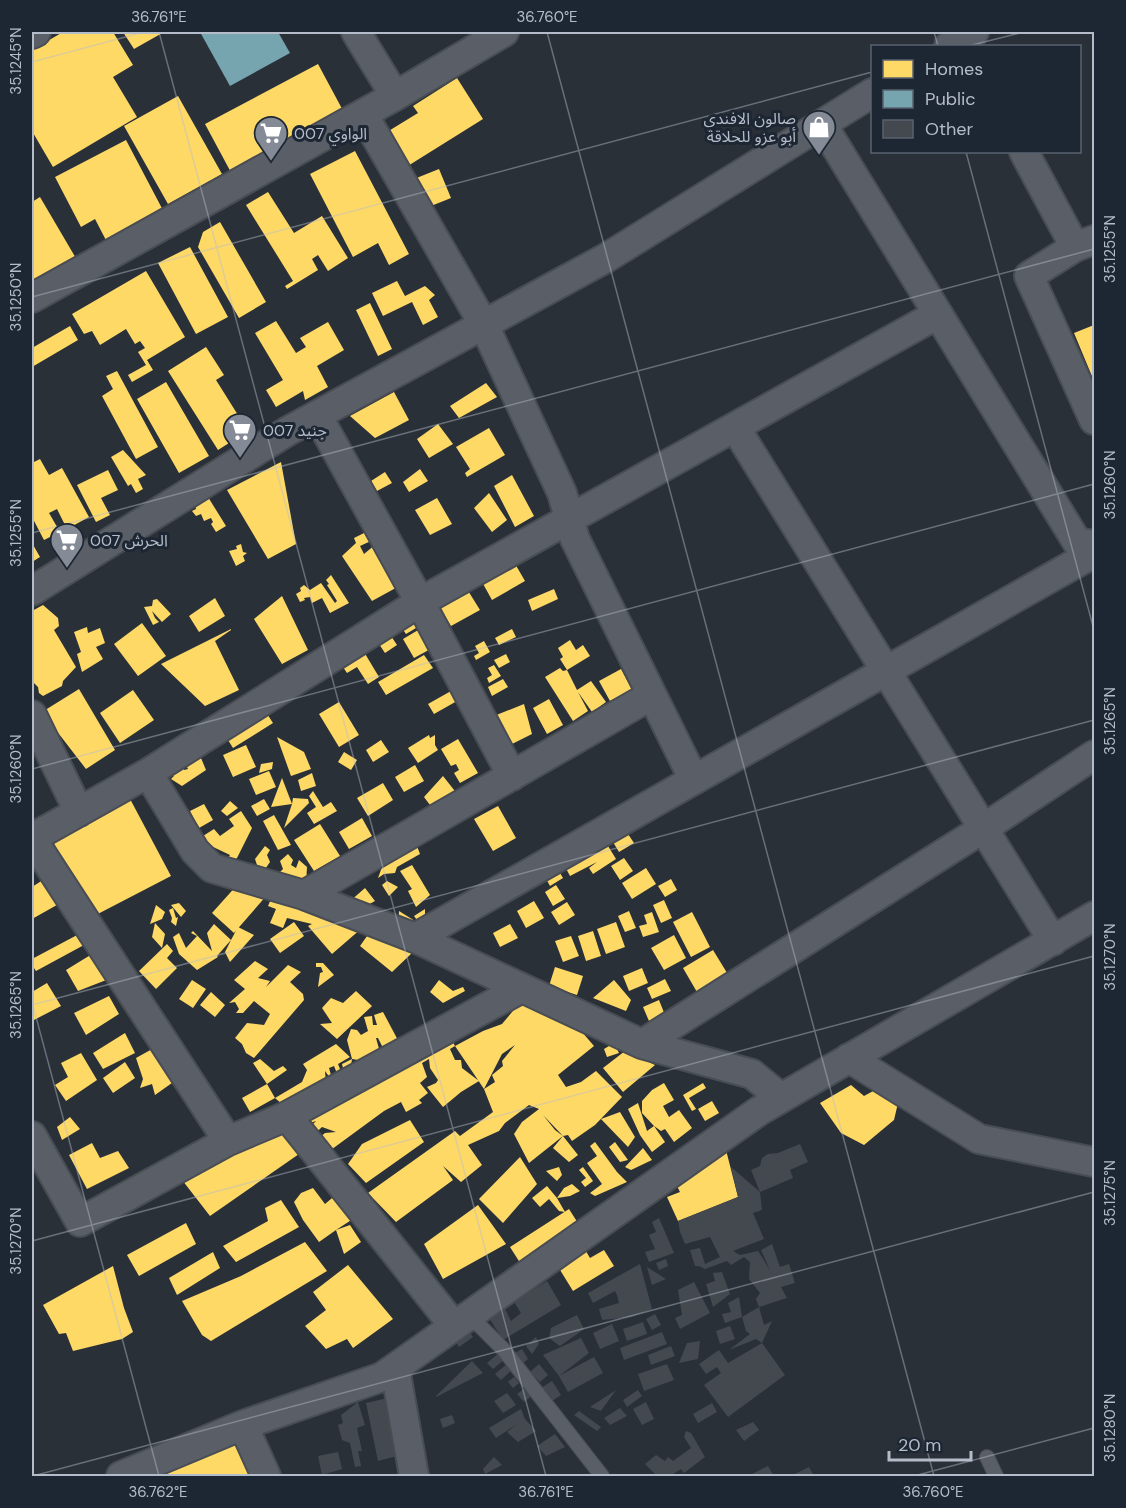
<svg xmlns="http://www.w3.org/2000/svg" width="1126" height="1508" font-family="'DM Sans','Noto Sans Arabic',sans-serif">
<rect width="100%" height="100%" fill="#2a3038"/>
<path fill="#ffd966" d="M63,32H113L133,65L113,77L137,117L53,167L32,131V50Z
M123,32H164L134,49Z
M318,64L347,118L234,178L205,124Z
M457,78L483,119L403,169L387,132L418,113L413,106Z
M178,96L222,174L168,204L124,126Z
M126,140L166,216L109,246L95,219L81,227L55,177Z
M355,151L409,254L389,265L378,243L353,257L310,174Z
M439,169L451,198L426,208L414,179Z
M268,192L294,233L322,216L348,258L328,271L318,255L312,259L318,270L287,289L285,286L293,281L246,205Z
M40,197L77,260L35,284L32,278V202Z
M220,222L266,302L239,318L198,247L203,232Z
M190,247L228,317L196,334L158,263Z
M146,271L185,337L147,360L153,370L132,382L128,375L146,365L138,352L145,348L140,341L135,344L126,329L100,345L92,331L84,334L72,314Z
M397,281L405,296L425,286L435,295L429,300L438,317L423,325L412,302L383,316L372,293Z
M370,303L392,349L378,356L356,310Z
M276,321L296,353L306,347L300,338L328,322L344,350L317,366L328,387L305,400L303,391L276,407L266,390L283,380L255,333Z
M1094,325V381L1074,333Z
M70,326L78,340L32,367V348Z
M206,347L224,375L216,380L248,431L218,450L168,371Z
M117,371L158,447L136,459L102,396L113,389L106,376Z
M166,382L209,456L179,473L137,399Z
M486,383L497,397L459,418L450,406Z
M394,392L409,420L375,438L350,416Z
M438,424L453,444L429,458L417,439Z
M489,428L505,455L467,477L465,473L470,469L456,447Z
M123,450L146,475L138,479L143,489L136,493L131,484L128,486L111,457Z
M40,459L49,475L62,468L89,517L67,529L57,509L49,513L60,532L44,540L32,517V463Z
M281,462L296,544L268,559L227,490Z
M420,469L428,481L409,492L403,482Z
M108,470L118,490L101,498L110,515L96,522L77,485Z
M385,472L392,483L377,491L371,481Z
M512,475L534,516L515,527L494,486Z
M489,493L507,520L492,532L474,508Z
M208,497L226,526L216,532L211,524L213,522L211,518L204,521L201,514L196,516L192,511L196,509L195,504Z
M437,498L452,524L430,535L415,510Z
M368,531L373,540L360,546L364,554L376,544L403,584L372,601L342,556L356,543L354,538Z
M32,543L40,557L32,562Z
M241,544L243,552L247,553L243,556L245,561L236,566L229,551L237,549L236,546Z
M510,555L525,581L492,600L477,573Z
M331,575L349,603L330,613L322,598L312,603L310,597L304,598L305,600L300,602L296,594L301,591L300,588L304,585L310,590L321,583L335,603L337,601L327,585L329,584L326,580Z
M462,581L480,610L451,626L434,598Z
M554,589L558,599L532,611L528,600Z
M282,596L308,650L282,664L254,619Z
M215,598L225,616L199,632L189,616Z
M157,599L171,614L162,622L152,611L155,618L159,622L153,625L144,607L152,606L153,600Z
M43,605L58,618L59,626L54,630L76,667L63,681L62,686L43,696L39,693L38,687L32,681V611Z
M414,614L421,625L406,634L399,624Z
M142,623L166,656L138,676L114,644Z
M425,626L436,646L414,658L403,639Z
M87,627L88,633L100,628L105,643L96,647L103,659L82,672L77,654L81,652L74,632Z
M385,627L397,645L385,653L373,635Z
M231,629V630L215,641L239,690L205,706L161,664Z
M512,629L516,637L499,645L495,638Z
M570,640L576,650L583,645L590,656L567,670L560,659L563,657L558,648Z
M484,641L490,652L476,660L474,656L479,653L475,646Z
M361,647L379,677L368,684L357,667L347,673L339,661Z
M506,654L510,662L499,668L494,660Z
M424,655L433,668L386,695L378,682Z
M494,665L501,676L489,683L487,678L492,675L488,668Z
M560,668L563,671L567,670L577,690L591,681L606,702L592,712L578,692L588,711L573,721L545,677Z
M621,669L632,690L610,701L599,681Z
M503,679L508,687L492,696L488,687Z
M79,689L115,750L86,769L42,712Z
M133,690L154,720L120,743L100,713Z
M451,691L457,701L434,714L428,704Z
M256,697L273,723L233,748L218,724Z
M549,699L563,725L547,734L533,708Z
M339,702L359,735L339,747L319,714Z
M524,704L532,734L506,747L494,716Z
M429,735L430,738L435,735V745L438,750L418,763L408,748Z
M277,737L304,752L311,769L291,776Z
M458,739L478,773L460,783L454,773L459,770L456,764L451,766L441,749Z
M381,740L389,752L373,762L366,750Z
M246,745L256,767L233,777L223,755Z
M344,752L357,760L351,770L338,762Z
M201,758L206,770L182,786L171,779L174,776L172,774L182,767L184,770L188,769L186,765Z
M273,762L272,769L259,773L261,764Z
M415,765L424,781L404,792L395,777Z
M269,771L276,787L256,795L249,779Z
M312,773L316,786L301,791L298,780Z
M443,776L458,795L433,809L424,797Z
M282,778L292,804L293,798L308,799L309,803L284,828L292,804L271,807Z
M383,783L393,800L368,816L357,798Z
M313,791L323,807L331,802L337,811L314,824L307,813L316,807L309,796Z
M129,797L171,876L92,917L51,838Z
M264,799L270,809L257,816L251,806Z
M230,801L238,808L227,816L221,811Z
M204,804L213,820L199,828L190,811Z
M498,806L516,838L493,851L474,819Z
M241,811L252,828L237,858L220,869L230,855L209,845L203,836L214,829L220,836L234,826L229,819Z
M274,815L291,845L278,850L263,821Z
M362,818L372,836L349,849L339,832Z
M320,824L340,856L314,871L294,840Z
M624,828L634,843L619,852L610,837Z
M415,841L420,854L397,867L395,873L384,874L378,878L382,867Z
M265,846L270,850L267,855L270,862L263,872L247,868L257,865L255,859Z
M608,846L616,859L593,874L589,868L597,862L570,876L561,859L592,853Z
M288,854L293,860L291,865L296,868L299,860L307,867L306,885L277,875L283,869L280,861Z
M624,858L633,871L620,880L611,866Z
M412,865L430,895L416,907L408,891L412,889L400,871Z
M557,868L563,878L550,886L544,875Z
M646,868L656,884L632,899L622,883Z
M49,876L64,901L32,919V887Z
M671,879L677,890L665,897L658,886Z
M387,881L398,887L389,896L382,885Z
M238,884L267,895L234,933L212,913Z
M556,885L565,899L553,906L545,892Z
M365,888L375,901L355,912L349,902Z
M271,899L362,928L332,954L308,926L312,924L287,918L283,928L270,923L276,909L268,906Z
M664,900L672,918L661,923L653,905Z
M534,901L544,918L526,928L517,911Z
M567,902L575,915L559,925L551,912Z
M179,903L186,911L181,917L171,905Z
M156,905L165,912L162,919L150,924Z
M173,908L176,918L178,917L176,926L171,922L172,918L169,910Z
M425,909V914L417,920L414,916Z
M399,911L415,921L398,929Z
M629,911L636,928L625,932L618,916Z
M652,912L659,932L643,937L639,926L647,924L644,915Z
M692,912L710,947L691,957L673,922Z
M294,922L304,936L280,953L270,939Z
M616,922L625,947L606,954L597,929Z
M155,923L165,934L162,948L152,937Z
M214,924L231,940L238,927L254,935L230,962L225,952L231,940L217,956L218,957L197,970L179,954L173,937L179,933L186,948L197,936L191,933L193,931L212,951L207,933Z
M510,924L518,938L500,947L493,933Z
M372,929L412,953L392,972L360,946Z
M593,931L601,956L586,961L578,936Z
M79,934L84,945L36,971L32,965V959Z
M674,935L686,958L664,970L651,948Z
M571,936L579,956L563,962L555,941Z
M167,944L173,951L167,958L177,968L156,989L139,971Z
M713,950L732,981L701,999L683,968Z
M97,951L114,977L78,991L66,970Z
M255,961L268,969L258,978L270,981L266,987L288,965L301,972L290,982L303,994L304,1000L254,1058L246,1053L242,1044L235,1038L247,1023L264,1025L270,1014L254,1001L243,1013H236L239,1009L235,1002L229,1003L245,989L234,980Z
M316,963H323L334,975L318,987L320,973L323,972L321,967H316Z
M555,967L583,976L577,995L549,986Z
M642,968L648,983L629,991L623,976Z
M665,979L671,991L652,999L647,988Z
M192,980L206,989L193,1008L179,999Z
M439,980L453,991L463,987L465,991L443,1003L430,992Z
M614,980L631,1000L626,1011L593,998Z
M47,983L61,1006L32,1021V992Z
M356,991L372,1006L337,1039L320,1024L332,1023L322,1008L331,998L343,1003Z
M211,992L225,1005L215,1017L200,1005Z
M109,996L119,1014L86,1035L74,1013Z
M523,999L542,1007L582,1032L594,1046L558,1075L566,1087L581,1082L596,1071L622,1097L595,1125L572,1141L568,1135L563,1136L543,1115L555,1130L563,1136L578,1155L569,1162L553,1148L563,1136L529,1163L514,1134L522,1122L539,1109L529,1105L505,1123L499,1131L468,1145L482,1165L461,1182L443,1166L453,1180L396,1222L368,1193L455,1131L460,1136L493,1112L484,1089L495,1082L492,1075L503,1066L502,1061L515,1045L502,1054L484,1089L455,1046L483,1031L502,1024Z
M659,1000L665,1015L649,1021L643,1007Z
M383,1012L400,1044L386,1054L378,1038H376L381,1056L370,1062L352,1059L347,1040L351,1029L357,1030L361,1035L368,1031L364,1017L372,1016L373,1025H377L374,1015Z
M125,1033L135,1053L103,1069L93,1053Z
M448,1033L455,1046L450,1049L455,1060H461L462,1068L479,1081L461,1092L443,1107L427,1087L436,1083L438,1080L430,1068L429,1059L422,1063L427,1077L420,1083L428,1093L419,1100L422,1103L406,1112L401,1102L384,1111L324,1155L313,1143L325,1133L336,1132L322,1127L310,1138L306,1131L316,1121L301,1126L293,1117Z
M614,1043L619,1053L607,1057L604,1049Z
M336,1044L350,1057L338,1064L340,1069L344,1072L342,1064L352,1059L351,1066L344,1072L338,1076L334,1066L329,1068L333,1082L325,1071L326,1083L283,1105L275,1098L250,1112L242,1098L267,1084L253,1063L260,1059L274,1071L283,1066L287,1070L267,1084L275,1098L302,1082L307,1070L303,1064Z
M154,1048L179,1078L155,1095L152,1084L140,1088L143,1079L136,1058Z
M625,1051L655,1065L623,1092L603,1068Z
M81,1053L97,1080L66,1101L55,1085L68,1077L61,1063Z
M125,1062L135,1078L113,1093L103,1078Z
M664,1083L674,1100L663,1106L669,1117L679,1110L692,1128L674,1142L665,1129L661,1131L654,1126L665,1142L652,1152L640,1135L628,1109L638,1103L647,1131L654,1126L642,1113V1101L652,1090Z
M703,1083L706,1088L689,1098L696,1109L692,1111L683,1095Z
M851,1085L864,1096L875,1090L898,1103L894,1120L864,1145L841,1133L820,1103Z
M712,1101L719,1113L705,1121L698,1109Z
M620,1112L635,1137L628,1147L601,1119Z
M70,1117L80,1129L62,1140L57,1127Z
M410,1120L424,1142L366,1183L348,1164L362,1144Z
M273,1122L299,1154L210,1216L179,1176Z
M595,1142L617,1172L627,1182L595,1196L590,1193L602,1184L587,1163L597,1156L590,1146Z
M615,1142L628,1160L620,1162L609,1147Z
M92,1143L100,1158L118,1151L129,1168L87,1189L69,1155Z
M643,1148L652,1160L631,1170L625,1167Z
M726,1150L738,1197L678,1221L667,1197L680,1192L673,1178Z
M520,1157L537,1184L503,1223L479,1199Z
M559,1167L562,1175L557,1181L546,1171Z
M583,1167L593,1181L585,1187L581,1182L586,1178L579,1170Z
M572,1184L580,1191L570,1196L557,1198L564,1188Z
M547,1186L557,1198L565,1212L559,1211L549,1199L540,1207L532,1198Z
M313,1188L325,1204L338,1193L359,1215L336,1230L350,1225L361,1242L344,1254L336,1230L319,1242L303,1220L294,1202L301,1193Z
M281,1200L299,1227L236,1262L223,1246L268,1221L265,1208Z
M478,1205L506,1244L443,1279L424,1244Z
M569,1209L583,1231L524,1269L510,1247Z
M186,1223L196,1244L139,1276L127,1255Z
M305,1242L327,1271L211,1341L202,1335L182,1301L241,1276Z
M584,1248L590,1258L604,1250L614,1266L573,1291L557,1265Z
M213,1252L220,1268L177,1295L169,1278Z
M348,1265L393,1319L353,1348L347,1339L326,1349L305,1326L326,1310L313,1292Z
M113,1266L124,1308L133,1332L122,1339L73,1351L66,1333L59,1334L43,1305Z
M244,1435L258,1476H133Z"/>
<path fill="#76a5af" d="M200,32H278L290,53L230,86Z"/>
<path fill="#444950" d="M800,1144L808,1162L790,1170L793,1178L760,1192L751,1170L760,1166L762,1158L768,1154L778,1153Z
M731,1167L760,1192L762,1210L753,1213L764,1239L733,1251L740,1255L758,1251L770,1270L761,1250L772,1244L780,1267L789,1264L795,1283L781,1287L787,1298L759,1307L756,1299L760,1293L749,1279L750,1262L744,1257L731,1265L727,1261L705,1269L699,1266H695L690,1250L700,1248L705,1264L720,1257L710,1237L685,1244L680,1232L678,1221L738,1197Z
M659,1218L674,1253L649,1262L645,1252L655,1249L649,1235L656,1232L652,1222Z
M666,1259L668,1266L659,1270L656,1263Z
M640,1264L652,1309L632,1317L602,1320L599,1309L619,1303L617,1295L615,1291L593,1303L588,1293Z
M647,1267L666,1279L652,1285Z
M722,1272L730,1294L713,1307L706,1284L715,1281L713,1273Z
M547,1281L561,1305L503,1340L489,1318L505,1309L511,1321L521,1313L514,1302Z
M694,1282L710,1313L680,1329L675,1318L682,1315L678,1290Z
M739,1297L742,1317L725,1323L722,1314L731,1312L728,1303Z
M759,1307L764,1325L772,1321L762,1343L756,1339L729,1350L750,1334L746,1331L742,1317Z
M655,1314L661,1325L652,1330L646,1319Z
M577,1315L584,1329L560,1346L549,1338L551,1328Z
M643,1322L647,1334L627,1341L623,1329Z
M612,1324L619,1341L600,1349L593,1333Z
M730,1326L735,1339L720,1344L716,1331Z
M466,1327L473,1337L459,1347L455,1340Z
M662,1332L667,1344L624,1360L620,1348Z
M536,1337L539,1344L532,1354L526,1346Z
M581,1338L589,1353L559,1376L594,1357L603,1373L568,1392L559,1376L543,1355Z
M700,1341L698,1359L679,1363L687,1343Z
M762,1343L785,1375L728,1417L704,1385L721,1373L717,1367L706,1374L699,1364L719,1350L728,1363Z
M671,1346L675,1356L651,1365L648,1355Z
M522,1349L528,1359L522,1364L515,1353Z
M500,1352L505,1359L493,1369L487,1363Z
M472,1361L483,1373L436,1397V1396Z
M508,1363L513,1369L501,1380L495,1374Z
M539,1364L548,1375L540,1382L530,1372Z
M667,1364L674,1380L644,1391L638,1374Z
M514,1377L519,1383L513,1388L508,1382Z
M552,1381L561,1395L552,1401L541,1388Z
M528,1386L534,1394L524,1402L517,1394Z
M616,1390L601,1411L590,1407Z
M638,1390L642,1396L627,1407L623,1400Z
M507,1393L516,1405L503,1413L494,1401Z
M388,1398L397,1456L378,1461L366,1403Z
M358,1402L365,1425L357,1428L362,1451H358L361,1466L355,1467L350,1443L342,1440L338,1425L343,1423L341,1415Z
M646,1402L654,1419L642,1425L633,1409Z
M712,1403L717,1412L698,1423L693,1414Z
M620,1408L627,1416L610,1425L604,1418Z
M521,1409L525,1419L536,1431L518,1442L507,1432L517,1424L496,1438L489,1428Z
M579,1411L601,1427L597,1431L574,1415Z
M452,1415L455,1423L443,1428L440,1419Z
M753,1422L759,1430L744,1441L736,1430Z
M686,1431L691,1433L705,1457L684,1473L681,1469L670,1476H657L645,1464L656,1455L665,1461L668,1457L673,1461L691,1448L684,1437Z
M555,1434L565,1447L546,1456L537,1446Z
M338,1452L342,1469L322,1475L318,1456Z
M494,1457L502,1465L485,1474L483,1469Z
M768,1466L774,1476H748Z
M809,1467L814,1476H791Z"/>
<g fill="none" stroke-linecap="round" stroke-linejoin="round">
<g stroke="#484c53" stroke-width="16">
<path id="lane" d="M469,1315L503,1349L602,1476
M987,1457L996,1476"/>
</g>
<g stroke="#484c53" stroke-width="32">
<path id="street" d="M356,32L395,96
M32,34L36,32
M949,46L974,32
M363,114L484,325L562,493L575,539L694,780
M822,124L1077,542L1094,545
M1024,152L1075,247
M1094,240L1075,247L1029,276L1094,420
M32,298L395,96L504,32
M317,415L420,602L512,776
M735,427L1053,941
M32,591L288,431L606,258L872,93
M32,715L79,812
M148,773L195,851L212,868L304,895L415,938L642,1044L752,1074L781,1098
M32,838L148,773L420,602L938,314
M32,839L228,1141
M304,895L652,695
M415,938L1094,553
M642,1044L984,828L1094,755
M849,1058L979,1139L1094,1162
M287,1116L454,1326
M32,1136L80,1222L228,1141L287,1116L522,988
M395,1368L414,1476
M243,1425L266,1476
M121,1476L243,1425L382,1377L759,1111L1094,916"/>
</g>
<use href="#lane" stroke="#5a5e66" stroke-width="14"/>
<use href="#street" stroke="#5a5e66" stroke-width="28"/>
</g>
<path fill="none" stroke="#b4bcc9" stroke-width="1.5" stroke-opacity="0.45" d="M159,32L546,1476M547,32L934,1476M934,32L938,46M968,46L1024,32M32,62L144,32M966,152L1094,630M32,297L872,72M32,533L1094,249M32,769L1094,484M32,1002L159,1476M32,1005L1094,720M32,1241L1094,956M33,1476L1094,1192M914,1476L1094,1428"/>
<defs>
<g id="shop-pin" transform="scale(1.725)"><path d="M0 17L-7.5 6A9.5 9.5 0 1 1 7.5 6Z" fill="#848b96" stroke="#1d2633"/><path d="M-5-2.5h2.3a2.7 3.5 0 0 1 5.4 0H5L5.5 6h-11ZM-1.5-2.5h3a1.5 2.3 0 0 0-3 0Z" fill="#fff"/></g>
<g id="supermarket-pin" transform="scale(1.725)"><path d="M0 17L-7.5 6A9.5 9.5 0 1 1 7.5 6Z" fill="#848b96" stroke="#1d2633"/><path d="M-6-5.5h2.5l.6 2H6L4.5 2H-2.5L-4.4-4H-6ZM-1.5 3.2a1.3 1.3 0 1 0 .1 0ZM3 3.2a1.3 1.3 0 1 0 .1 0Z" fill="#fff"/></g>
</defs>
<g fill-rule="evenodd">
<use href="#shop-pin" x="819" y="127"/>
<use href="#supermarket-pin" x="271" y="133"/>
<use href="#supermarket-pin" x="240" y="430"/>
<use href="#supermarket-pin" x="67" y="540"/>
</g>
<g text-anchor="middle" stroke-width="6" stroke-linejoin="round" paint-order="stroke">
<g font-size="16" fill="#b4bcc9" stroke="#1d2633" text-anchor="start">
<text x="796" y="124" text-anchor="end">صالون الافندي<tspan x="796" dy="18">أبو عزو للحلاقة</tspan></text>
<text x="294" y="139">الواوي 007</text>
<text x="263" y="436">جنيد 007</text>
<text x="90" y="546">الحرش 007</text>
</g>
</g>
<rect width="1126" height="1508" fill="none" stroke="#1d2633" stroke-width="66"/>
<rect x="871" y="45" width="210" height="108" fill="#1d2633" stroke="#59626f" stroke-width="1.5"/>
<rect x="883" y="60" width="30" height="18" fill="#ffd966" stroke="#59626f" stroke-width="1.5"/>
<text x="925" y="75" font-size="18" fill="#b4bcc9">Homes</text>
<rect x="883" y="90" width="30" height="18" fill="#76a5af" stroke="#59626f" stroke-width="1.5"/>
<text x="925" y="105" font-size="18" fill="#b4bcc9">Public</text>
<rect x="883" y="120" width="30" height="18" fill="#444950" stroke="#59626f" stroke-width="1.5"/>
<text x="925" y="135" font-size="18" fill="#b4bcc9">Other</text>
<path d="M889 1451v9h82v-9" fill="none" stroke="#b4bcc9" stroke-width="3"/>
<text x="898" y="1451" font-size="18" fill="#b4bcc9" stroke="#1d2633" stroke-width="4.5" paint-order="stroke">20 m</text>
<rect x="33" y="33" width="1060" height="1442" fill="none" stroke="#b4bcc9" stroke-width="2"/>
<g font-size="15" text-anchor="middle" fill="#b4bcc9">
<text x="159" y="22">36.761°E</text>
<text x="547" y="22">36.760°E</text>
<text transform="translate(16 61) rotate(-90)" y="5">35.1245°N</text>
<text transform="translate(1110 249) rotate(-90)" y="5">35.1255°N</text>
<text transform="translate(16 297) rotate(-90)" y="5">35.1250°N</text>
<text transform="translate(1110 485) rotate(-90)" y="5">35.1260°N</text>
<text transform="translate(16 533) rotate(-90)" y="5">35.1255°N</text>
<text transform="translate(1110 721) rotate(-90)" y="5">35.1265°N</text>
<text transform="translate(16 769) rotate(-90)" y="5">35.1260°N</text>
<text transform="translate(1110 957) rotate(-90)" y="5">35.1270°N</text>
<text transform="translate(16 1005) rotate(-90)" y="5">35.1265°N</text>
<text transform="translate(1110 1193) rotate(-90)" y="5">35.1275°N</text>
<text transform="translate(16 1241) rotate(-90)" y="5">35.1270°N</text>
<text transform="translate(1110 1428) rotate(-90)" y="5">35.1280°N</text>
<text x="158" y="1497">36.762°E</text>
<text x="546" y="1497">36.761°E</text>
<text x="933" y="1497">36.760°E</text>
</g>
</svg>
